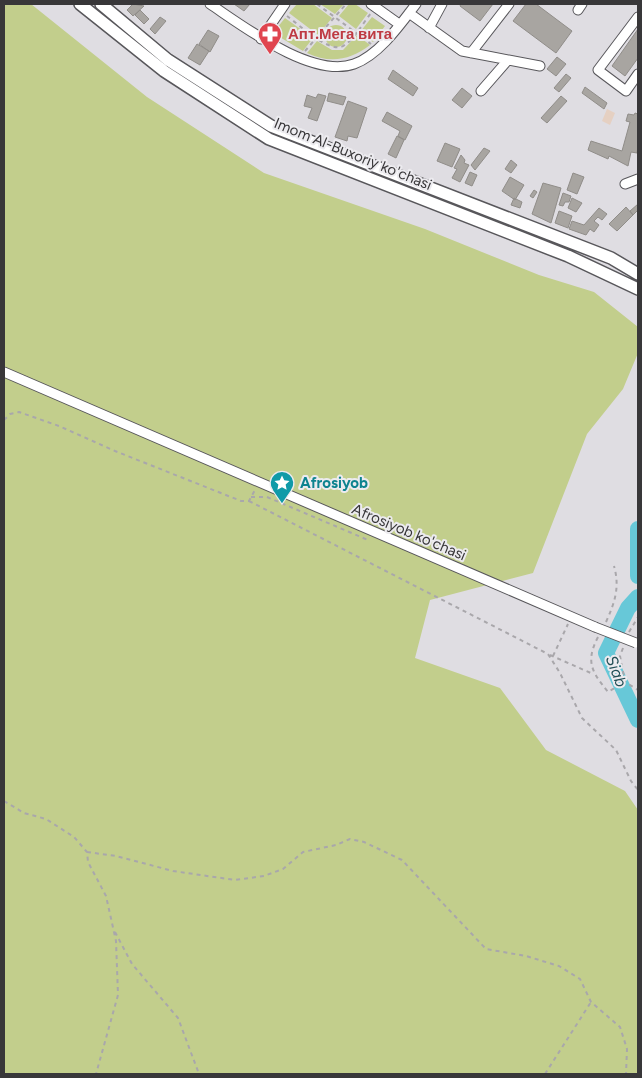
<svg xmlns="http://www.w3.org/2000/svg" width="642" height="1078" font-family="Figtree,sans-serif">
<rect width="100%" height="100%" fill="#dfdde2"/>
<path fill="#e5d0c2" d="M607,109L615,113L610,125L602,121Z"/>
<path fill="#c2ce8c" d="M4,4H31L147,97L264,173L425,229L539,275L594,292L638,327V353L623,389L587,434L533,573L430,600L415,658L500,688L546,750L625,791L638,810V1074H4Z
M297,4H313L332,18L318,35L289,13Z
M320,4H344L335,14Z
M349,4H355L368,13L356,29L339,16Z
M372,17L385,26L373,42L360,32Z
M285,18L313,38L303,51L273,33Z
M325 36a11 11 0 1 1 22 0a11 11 0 1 1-22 0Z
M357,35L370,45C351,60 330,64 307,53L317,41L332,50H343Z"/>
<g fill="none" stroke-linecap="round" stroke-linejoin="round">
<path stroke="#67c8d8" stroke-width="16" d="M638,529V576
M638,597L628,608L606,653L638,720"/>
</g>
<path fill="#a8a5a1" stroke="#908d89" d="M133,4L144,6L133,16L127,10Z
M234,4H250L244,11Z
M461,4H493L480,21L460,6Z
M526,4H536L572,31L556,53L513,21Z
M140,10L149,19L144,24L135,15Z
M160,17L166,21L155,34L150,29Z
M638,29V58L625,76L612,66Z
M208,30L219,36L210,52L199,44Z
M197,44L209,51L200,65L188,58Z
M557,57L566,64L556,76L547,69Z
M393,70L418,88L413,96L388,79Z
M566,74L571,78L559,92L554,88Z
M585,87L607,103L604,109L582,93Z
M462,88L472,96L462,108L452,100Z
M329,93L346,97L343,105L327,101Z
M318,94L326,96L317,121L308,118L312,108L304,106L307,95L316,98Z
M561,96L567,101L547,123L541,118Z
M348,101L367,108L357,138L348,136L347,141L335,137Z
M387,112L412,126L405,140L398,136L400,131L382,121Z
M635,113L638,114V146L637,153L631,152L628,166L609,156L608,159L588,150L591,141L622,151L630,122L626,121L628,114L634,115Z
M397,136L404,140L396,158L388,154Z
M445,143L460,149L452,167L437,161Z
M484,148L490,151L475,170L471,165Z
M461,155L465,160L464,163L469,165L460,182L452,178L457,169L454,168Z
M511,160L517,165L511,173L505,169Z
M470,172L477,175L472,186L465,183Z
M573,173L584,177L577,194L567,190Z
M510,177L524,185L515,200L502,191Z
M543,183L561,188L551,223L532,214Z
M534,190L537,192L533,198L530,196Z
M563,193L571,196L569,202H565L563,206L559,205Z
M514,198L522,202L520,208L511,205Z
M572,198L582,203L576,212L568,208Z
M638,204V210L633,215L630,211Z
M626,207L633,215L617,231L609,224Z
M599,208L607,214L602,220L598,217L594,221L599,225L594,232L590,229L586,235L569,229L572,221L584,225Z
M559,211L572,216L568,228L555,223Z"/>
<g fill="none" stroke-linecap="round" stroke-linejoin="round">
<g stroke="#58575b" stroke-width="11">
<path id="minor" d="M210,4C243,26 312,79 354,64C379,55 400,25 416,4
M371,4L399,24
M578,10L582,4
M409,13L462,51L540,66
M638,17L598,70L626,91L638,74
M429,28L442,4
M261,39L285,4
M471,53L509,4
M481,91L508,60
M625,184L638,179
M4,372L595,627"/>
</g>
<g stroke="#58575b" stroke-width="14">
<path id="major" d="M80,4L164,71L269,139L568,256L638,289
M101,4L168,60L271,126L611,258L638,274"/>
</g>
<path stroke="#a9a7ab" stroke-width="2" stroke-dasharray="4 4" stroke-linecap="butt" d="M317,4L371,44
M287,16C298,24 330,54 343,46C354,40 363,23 371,13
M305,51L346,4
M4,420L10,414L19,412L59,426L115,451L241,501H249L255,490
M251,497H267L368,540
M249,501L548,654L560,673L582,718L616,750L631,781L638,790
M606,622C615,602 620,587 614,566
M629,632L638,617
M598,637C585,662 592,672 608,692L625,682
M623,648L620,656L625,682L638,690
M550,655L593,674
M553,656L568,624
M4,801L24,813L46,819L74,837L87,852L88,862L106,896L116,941L118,995L96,1074
M87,852L116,856L173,871L235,880L264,876L283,869L303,852L336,845L350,839L364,842L402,860L486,949L526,956L559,966L580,979L591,1002L620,1027L627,1049L626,1074
M115,932L132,964L178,1018L199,1074
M545,1074L591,1002"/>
<use href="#minor" stroke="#fff" stroke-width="9"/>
<use href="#major" stroke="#fff" stroke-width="11"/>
<g stroke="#58575b" stroke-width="11" stroke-linecap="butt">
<path id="minor-bridge" d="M595,627L636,643"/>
</g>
<use href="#minor-bridge" stroke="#fff" stroke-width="9"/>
</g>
<defs>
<g id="pharmacy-pin" transform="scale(1.25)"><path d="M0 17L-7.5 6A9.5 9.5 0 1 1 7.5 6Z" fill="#e0444e" stroke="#ecebef"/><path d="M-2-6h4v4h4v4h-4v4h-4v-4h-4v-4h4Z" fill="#fff"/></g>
<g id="sight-pin" transform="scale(1.25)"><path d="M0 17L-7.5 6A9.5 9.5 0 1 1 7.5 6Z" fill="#0f9aa8" stroke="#ecebef"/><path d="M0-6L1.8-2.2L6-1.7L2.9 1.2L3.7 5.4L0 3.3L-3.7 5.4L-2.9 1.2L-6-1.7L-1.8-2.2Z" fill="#fff"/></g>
</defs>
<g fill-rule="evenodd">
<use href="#pharmacy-pin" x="270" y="34"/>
<use href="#sight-pin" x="282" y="483"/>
</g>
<g text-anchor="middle" stroke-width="4" stroke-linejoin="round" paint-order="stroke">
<g font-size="15" font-weight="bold" fill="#be3a42" stroke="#ecebef" text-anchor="start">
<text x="288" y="39">Апт.Мега вита</text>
</g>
<g font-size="15" fill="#383739" stroke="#ecebef">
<text transform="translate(353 154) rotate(22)" y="5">Imom Al-Buxoriy ko'chasi</text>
<text transform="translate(409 532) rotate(23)" y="5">Afrosiyob ko'chasi</text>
</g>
<g font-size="15" font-weight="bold" fill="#0d838f" stroke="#ecebef" text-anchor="start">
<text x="300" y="488">Afrosiyob</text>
</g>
<g font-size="16" font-style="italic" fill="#234f56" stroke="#ecebef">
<text transform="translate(617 671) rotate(69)" y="6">Siab</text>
</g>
</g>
<rect width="642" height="1078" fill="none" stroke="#383739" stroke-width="10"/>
</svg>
